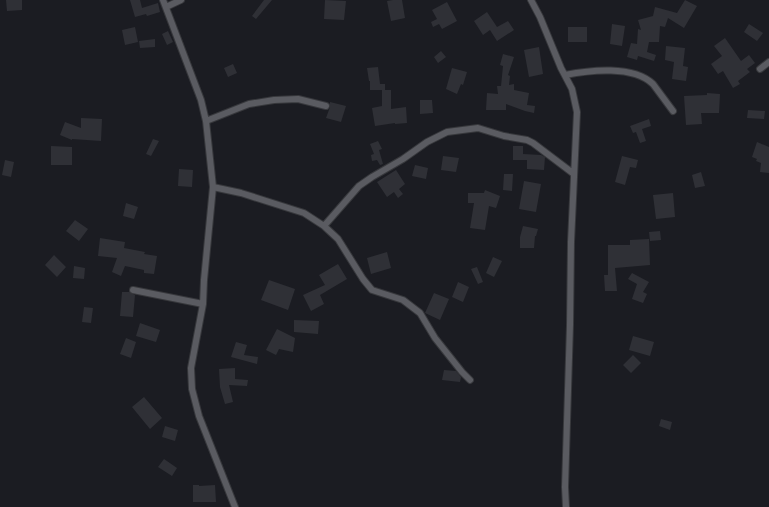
<svg xmlns="http://www.w3.org/2000/svg" width="769" height="507" font-family="'Asap Condensed',sans-serif">
<rect width="100%" height="100%" fill="#1b1c22"/>
<path fill="#2f3036" d="M6,0H22V10L7,11Z
M130,0H140L142,8L158,3L160,12L147,16L146,14L135,17Z
M264,0H272L256,19L252,16Z
M325,0L346,1L344,20L324,19Z
M393,0H402L405,18L391,21L387,1Z
M685,0L697,6L684,28L668,18L665,27L660,26L659,42H649L647,52L656,55L654,61L638,56L637,60L627,57L631,43L637,44L638,29L641,30L638,20L653,16L655,7L677,13Z
M447,2L457,21L442,29L439,24L433,27L431,22L437,19L432,10Z
M487,12L497,27L508,21L514,30L497,41L490,30L483,35L474,21Z
M612,24L625,26L622,46L610,44Z
M749,24L763,33L757,41L744,32Z
M135,27L138,42L125,45L122,30Z
M568,27H587V42H568Z
M168,31L173,42L167,45L162,34Z
M725,38L741,61L749,55L755,63L747,69L750,72L738,81L740,84L733,88L723,71L718,74L711,64L722,56L714,46Z
M155,39V47L140,48L139,41Z
M666,46L685,48L683,66L688,67L686,81L672,79L674,62L665,60Z
M539,47L543,74L529,77L524,50Z
M441,51L446,57L438,63L434,57Z
M503,54L514,57L508,75L510,76L509,85L514,84V90L529,93L527,105L535,106L534,113L525,111L506,104V110H486L487,93L498,94L497,86H501L503,66L500,65Z
M233,64L237,73L228,77L224,68Z
M378,67L380,84H385V90H370V81H369L367,68Z
M452,68L467,72L463,85L461,84L457,94L446,89Z
M382,90H391V109L406,107L407,123L395,124V123L375,126L372,108L382,106Z
M707,93L720,94L719,113H701L702,124L686,125L684,96L707,95Z
M420,100H432L433,113L420,114Z
M330,102L346,106L341,122L326,118L330,107Z
M748,110L765,111L764,119L747,118Z
M81,118L102,119L101,141L72,139V140L60,135L65,122L81,128Z
M649,119L651,126L642,129L646,141L640,143L636,132L633,133L630,126Z
M153,139L159,141L151,156L146,154Z
M378,141L382,149L379,150L383,164L380,165L377,160L372,161L371,155L374,154L370,144Z
M757,142L769,147V173L760,172L761,163L756,161L757,159L752,157Z
M51,146L72,147V165H51Z
M513,146H523V154L541,155L545,157L544,170L527,169V160H513Z
M443,156L459,158L456,172L441,170Z
M622,156L638,160L636,168L630,167L625,185L615,182Z
M5,160L14,162L11,177L2,175Z
M415,165L428,168L426,179L412,176Z
M179,169L193,170L192,187L178,186Z
M396,170L405,184L399,189L403,194L398,198L394,192L387,197L377,182Z
M701,172L705,186L695,188L692,175Z
M504,174H513L512,191L503,190Z
M524,181L541,184L536,212L519,209Z
M485,190L500,196L496,208L489,206L485,230L470,228L474,203H468V193H484Z
M673,193L675,217L656,219L653,195Z
M126,203L138,207L134,219L123,216Z
M75,220L88,229L79,241L66,231Z
M523,226L538,229L536,236H535L534,248H520V237Z
M660,231L661,240L650,241L649,232Z
M100,238L125,242L124,248L145,252L144,254L157,256L154,274L144,273V270L125,266L121,276L112,272L117,258L98,256Z
M649,239L650,265L615,268L617,291H605L604,275H608V245H630V240Z
M387,252L391,268L371,274L367,258Z
M54,255L66,267L57,277L45,265Z
M493,257L502,261L494,277L486,273Z
M338,264L347,279L320,295L324,304L311,311L303,295L325,285L319,275Z
M74,266L85,268L84,279L73,278Z
M477,267L483,282L478,284L471,269Z
M632,273L649,282L643,292L647,294L643,303L632,299L637,284L628,279Z
M269,280L295,289L288,310L261,300Z
M458,282L469,287L463,302L452,297Z
M122,292H129L135,295L133,317L120,316Z
M434,293L449,299L440,320L425,313Z
M84,307L93,308L91,323L82,322Z
M294,320L319,321L318,334L294,332Z
M140,323L160,330L156,342L136,336Z
M277,329L295,338L293,352L279,349L276,355L266,350Z
M633,336L654,342L650,356L629,350Z
M126,338L136,342L131,358L120,354Z
M236,342L247,345L244,355L258,357L257,364L231,357Z
M633,355L641,363L631,373L623,365Z
M235,368V379L248,380L247,386L229,385L233,402L225,404L220,387L219,369Z
M444,370L456,371L461,377L460,382L442,380Z
M144,397L162,418L150,429L132,407Z
M661,419L672,422L670,430L659,426Z
M165,426L178,430L175,441L162,437Z
M164,459L177,468L172,476L158,467Z
M193,485H199V486L215,485L216,502H193Z"/>
<g fill="none" stroke-linecap="round" stroke-linejoin="round">
<g stroke="#37383c" stroke-width="8">
<path id="street" d="M163,0L201,100L206,121L213,187L204,280L203,304L191,368L192,389L199,416L235,507
M531,0L540,17L561,68L572,89L577,112L571,242L570,325L565,487L566,507
M166,7L181,0
M760,69L769,62
M565,75C590,70 633,65 653,84L673,111
M206,121L249,104L274,100L298,99L326,106
M213,187L241,193L304,213L324,226L338,239L363,279L372,290L403,300L420,313L435,338L462,372L470,380
M324,226L359,186L372,177L403,159L427,142L447,132L478,128L504,136L527,140L533,143L574,174
M133,290L203,304"/>
</g>
<use href="#street" stroke="#5a5b61" stroke-width="6"/>
</g>
</svg>
